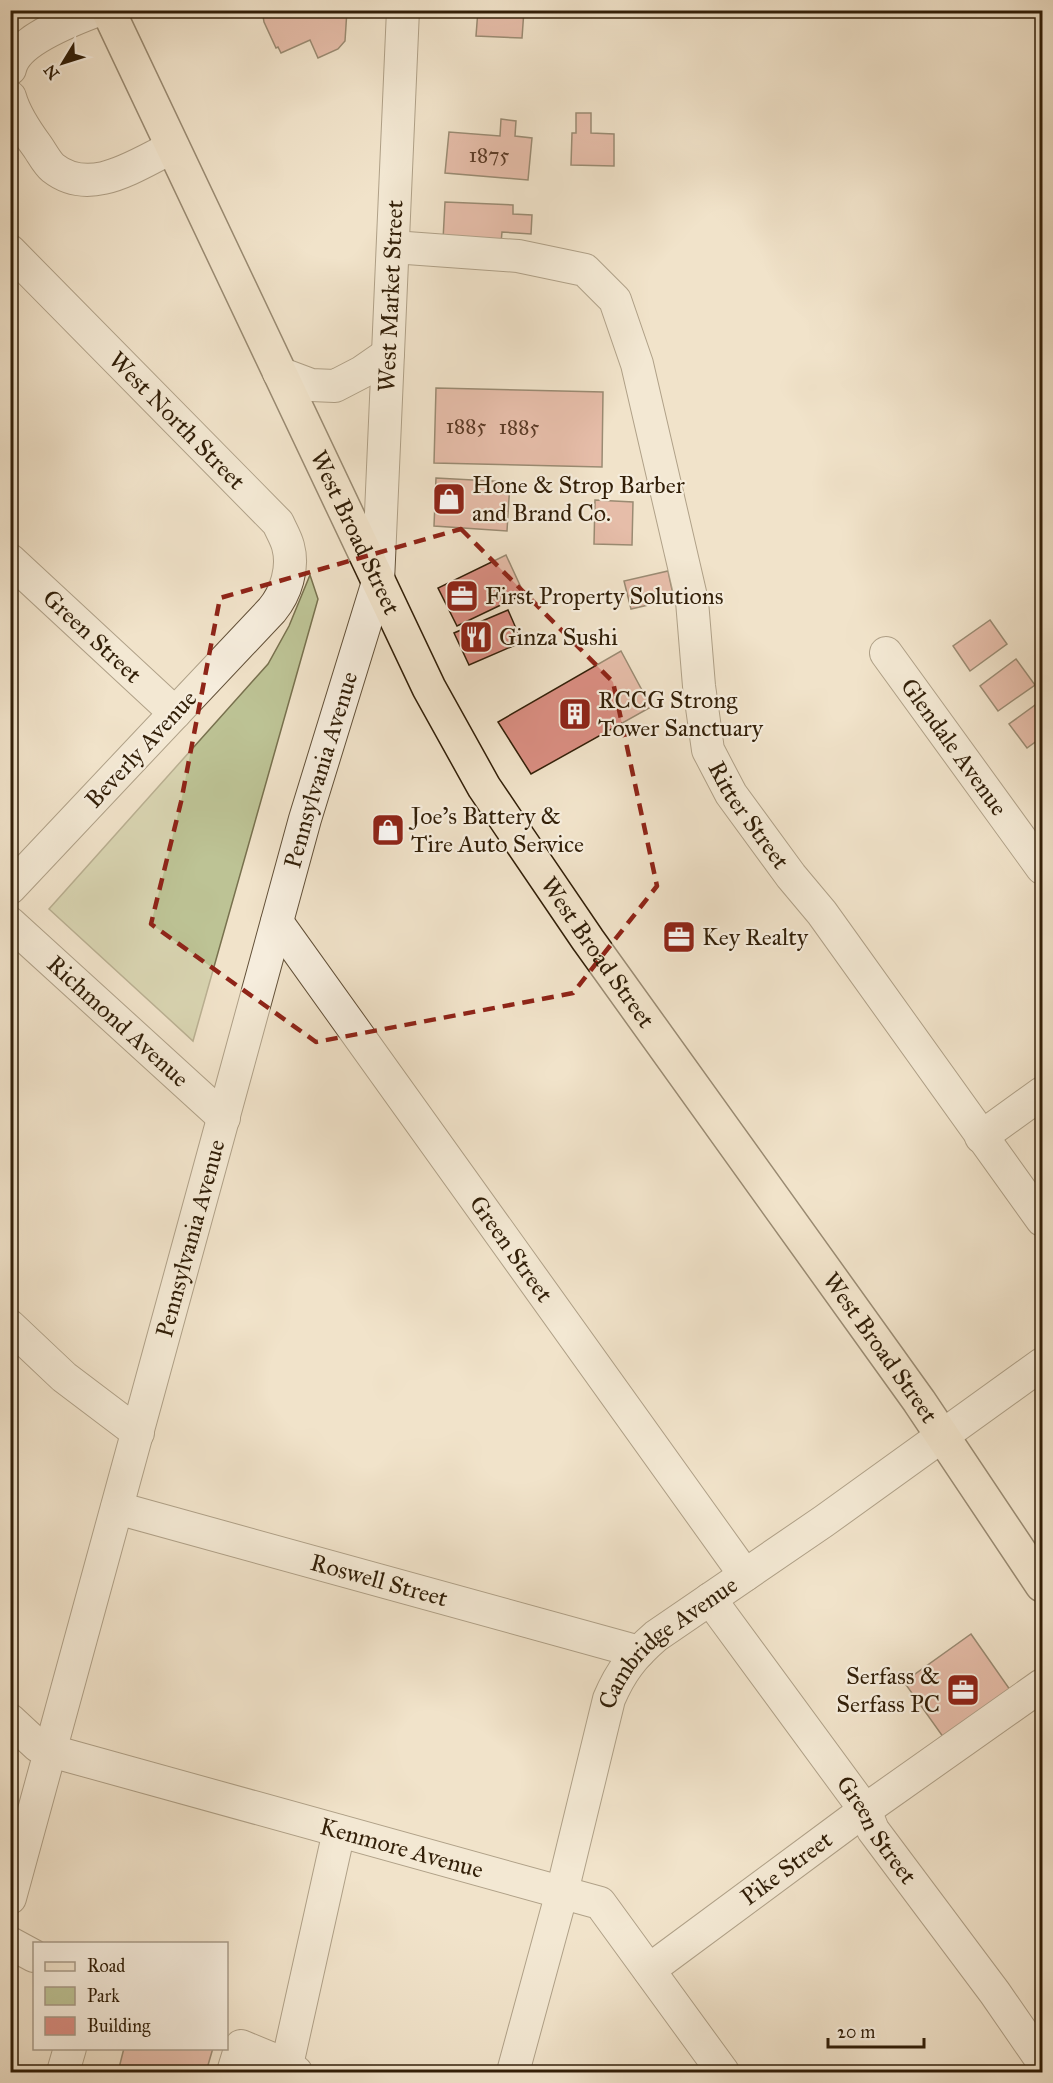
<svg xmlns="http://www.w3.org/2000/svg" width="1053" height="2083" font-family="'IM FELL Great Primer',serif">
<rect width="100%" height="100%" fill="#f1e3ca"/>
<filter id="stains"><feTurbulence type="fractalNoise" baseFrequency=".00333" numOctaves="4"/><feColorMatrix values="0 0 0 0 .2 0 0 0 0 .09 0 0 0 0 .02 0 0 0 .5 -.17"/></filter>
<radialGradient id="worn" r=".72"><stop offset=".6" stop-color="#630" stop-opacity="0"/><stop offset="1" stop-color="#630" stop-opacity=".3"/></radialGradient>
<path fill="#bdc395" stroke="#78714e" stroke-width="1.5" d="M310,575L318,599L193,1041L49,909L268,664L289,626Z"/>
<path fill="#da8e82" stroke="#321f08" stroke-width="1.5" d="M262,10H347L345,41L338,49L318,58L310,40L281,53L278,47L276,48L264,22Z
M478,10H524L522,38L476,36Z
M576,113H591V133L614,134V166L571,165L572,133H576Z
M501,119L516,121L515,136L532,138L528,180L445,173L449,132L500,136Z
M445,202L513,205V214L532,215L531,234L502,232L501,243L443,240Z
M436,388L603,392L602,467L434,463Z
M436,478L510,482L507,531L434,526Z
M595,500L633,502L632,545L594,544Z
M506,555L524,594L457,626L438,588Z
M668,571L674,599L631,609L624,581Z
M508,610L522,642L469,665L454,633Z
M990,620L1007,644L970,671L953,646Z
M621,651L651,707L531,774L498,722Z
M1016,659L1035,685L998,711L980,686Z
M1042,700V737L1027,748L1009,724Z
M971,1634L1013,1694L946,1741L904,1682Z
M124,2048H213L206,2072H118Z"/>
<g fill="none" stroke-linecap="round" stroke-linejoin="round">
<g stroke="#625038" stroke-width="34">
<g id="minor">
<path d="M10,69C16,40 72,20 98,10"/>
<path d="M10,97C15,115 26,131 37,146C42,153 47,163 53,168C91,198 137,164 173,147"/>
<path id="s1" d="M393,247L518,256L585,270L615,300L637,364L692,601L699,686L708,750L731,794L791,876L822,913L1042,1220"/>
<path id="s2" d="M10,251L278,523C281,530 286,538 288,546C294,568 286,593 272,610L10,888"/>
<path d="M279,373L311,385L335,386L362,372L388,354"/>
<path id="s3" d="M10,560L175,713"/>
<path id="s4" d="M886,653L1042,868"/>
<path id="s5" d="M277,922L745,1575"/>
<path id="s6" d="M10,923L224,1118"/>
<path d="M981,1137L1042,1093"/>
<path d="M10,1326L64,1377L138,1433"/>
<path id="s7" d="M117,1508L639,1652"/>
<path id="s8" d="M710,1599L865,1810L873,1830L995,1993L1042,2061"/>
<path id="s9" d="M10,1720L38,1746L51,1751L600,1903L723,2072"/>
<path id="s10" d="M10,1898L305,819L378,582L403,10"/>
<path d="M10,1943L34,1956"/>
<path id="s11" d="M649,1970L865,1810L1042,1685"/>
<path d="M287,2065L339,1831"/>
<path d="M63,2072L70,2048"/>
<path d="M233,2072L241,2046L287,2065L296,2072"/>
<path id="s12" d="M513,2072L562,1892L609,1699C621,1671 633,1656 656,1636L824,1521L1042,1364"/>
</g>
</g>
<g stroke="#321f08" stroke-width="36">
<g id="major">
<path id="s13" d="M108,10L429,688L484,787L507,821L588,940L919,1401L1042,1585"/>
</g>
</g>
<use href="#minor" stroke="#f6eddd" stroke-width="32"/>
<use href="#major" stroke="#f1e3ca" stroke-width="33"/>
</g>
<path d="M0 0H1053V2083H0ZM461,529L613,682L657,886L573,993L316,1042L151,924L181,802L220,598Z" fill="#f1e3ca" fill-opacity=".55" fill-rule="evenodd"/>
<path fill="none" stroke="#8f2418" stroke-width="4.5" stroke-dasharray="12 8" stroke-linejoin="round" d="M461,529L613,682L657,886L573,993L316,1042L151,924L181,802L220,598Z"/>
<defs>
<g id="shop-square" transform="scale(1.725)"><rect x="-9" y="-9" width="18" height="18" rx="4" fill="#8f2418" stroke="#f6eddd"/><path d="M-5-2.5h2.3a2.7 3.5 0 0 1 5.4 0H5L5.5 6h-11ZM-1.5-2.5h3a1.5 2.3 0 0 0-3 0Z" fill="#fff"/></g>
<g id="office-square" transform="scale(1.725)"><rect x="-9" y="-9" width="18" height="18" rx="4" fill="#8f2418" stroke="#f6eddd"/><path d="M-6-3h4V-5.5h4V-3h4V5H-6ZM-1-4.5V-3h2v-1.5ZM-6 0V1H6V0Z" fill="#fff"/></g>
<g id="restaurant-square" transform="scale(1.725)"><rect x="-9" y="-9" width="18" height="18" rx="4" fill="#8f2418" stroke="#f6eddd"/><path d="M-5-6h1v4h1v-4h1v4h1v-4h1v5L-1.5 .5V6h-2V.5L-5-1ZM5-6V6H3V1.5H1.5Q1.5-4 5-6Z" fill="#fff"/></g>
<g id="building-square" transform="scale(1.725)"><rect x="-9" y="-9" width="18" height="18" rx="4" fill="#8f2418" stroke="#f6eddd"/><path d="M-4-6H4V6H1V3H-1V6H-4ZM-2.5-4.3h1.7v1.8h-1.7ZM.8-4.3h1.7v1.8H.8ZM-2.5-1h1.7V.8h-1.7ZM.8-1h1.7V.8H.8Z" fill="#fff"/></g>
</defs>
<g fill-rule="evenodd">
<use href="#shop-square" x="449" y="499"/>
<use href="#office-square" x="462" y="596"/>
<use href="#restaurant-square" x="476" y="637"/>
<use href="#building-square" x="575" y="714"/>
<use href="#shop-square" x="388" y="830"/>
<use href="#office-square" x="679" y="937"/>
<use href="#office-square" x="963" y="1690"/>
</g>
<g text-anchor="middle" stroke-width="4.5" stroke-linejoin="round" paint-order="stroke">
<g font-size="21" fill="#5c3b26">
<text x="489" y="162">1875</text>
<text x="466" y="433">1885</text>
<text x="519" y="434">1885</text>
</g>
<g font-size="24" fill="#321f08" stroke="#f6eddd">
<text dy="8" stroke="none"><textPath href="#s10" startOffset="1653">West Market Street</textPath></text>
<text dy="8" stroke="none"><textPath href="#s2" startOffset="238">West North Street</textPath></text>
<text dy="8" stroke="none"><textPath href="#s13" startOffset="578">West Broad Street</textPath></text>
<text dy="8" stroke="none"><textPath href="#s3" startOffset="112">Green Street</textPath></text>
<text dy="8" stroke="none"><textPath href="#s4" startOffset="116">Glendale Avenue</textPath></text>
<text transform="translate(141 749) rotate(-47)" y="8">Beverly Avenue</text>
<text dy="8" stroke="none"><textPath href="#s10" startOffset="1170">Pennsylvania Avenue</textPath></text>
<text dy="8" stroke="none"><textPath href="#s1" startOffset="774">Ritter Street</textPath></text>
<text dy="8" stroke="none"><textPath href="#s13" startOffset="1064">West Broad Street</textPath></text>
<text dy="8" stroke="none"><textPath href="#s6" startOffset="146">Richmond Avenue</textPath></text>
<text dy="8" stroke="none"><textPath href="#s10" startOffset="684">Pennsylvania Avenue</textPath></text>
<text dy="8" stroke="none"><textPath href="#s5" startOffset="402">Green Street</textPath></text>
<text dy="8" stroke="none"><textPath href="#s13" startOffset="1550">West Broad Street</textPath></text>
<text dy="8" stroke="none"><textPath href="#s7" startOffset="272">Roswell Street</textPath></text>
<text dy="8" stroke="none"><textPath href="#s12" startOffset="468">Cambridge Avenue</textPath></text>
<text dy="8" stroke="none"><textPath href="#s8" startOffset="285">Green Street</textPath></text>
<text dy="8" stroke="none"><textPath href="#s9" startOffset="416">Kenmore Avenue</textPath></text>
<text dy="8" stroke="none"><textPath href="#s11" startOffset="171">Pike Street</textPath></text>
</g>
<g font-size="24" fill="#321f08" stroke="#f6eddd" text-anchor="start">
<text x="472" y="493">Hone &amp; Strop Barber<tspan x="472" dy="28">and Brand Co.</tspan></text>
<text x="485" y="604">First Property Solutions</text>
<text x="499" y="645">Ginza Sushi</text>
<text x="598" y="708">RCCG Strong<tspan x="598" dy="28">Tower Sanctuary</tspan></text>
<text x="411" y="824">Joe's Battery &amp;<tspan x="411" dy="28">Tire Auto Service</tspan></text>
<text x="702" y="945">Key Realty</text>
<text x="940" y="1684" text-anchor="end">Serfass &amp;<tspan x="940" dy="28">Serfass PC</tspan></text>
</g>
</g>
<rect width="1053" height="2083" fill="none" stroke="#f1e3ca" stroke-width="36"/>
<rect x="12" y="12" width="1029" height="2059" fill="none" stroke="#321f08" stroke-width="3"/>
<rect x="18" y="18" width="1017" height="2047" fill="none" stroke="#321f08" stroke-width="1.5"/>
<rect x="33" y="1942" width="195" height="108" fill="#f6eddd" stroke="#a89b88" stroke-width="1.5"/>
<rect x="45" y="1962" width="30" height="9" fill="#f1e3ca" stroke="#a89b88" stroke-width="1.5"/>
<text x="87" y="1972" font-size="18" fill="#321f08">Road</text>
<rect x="45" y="1987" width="30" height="18" fill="#bdc395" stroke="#a89b88" stroke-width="1.5"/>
<text x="87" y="2002" font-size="18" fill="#321f08">Park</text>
<rect x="45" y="2017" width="30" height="18" fill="#da8e82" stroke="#a89b88" stroke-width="1.5"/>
<text x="87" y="2032" font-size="18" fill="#321f08">Building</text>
<g transform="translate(63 63) rotate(232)" stroke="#f6eddd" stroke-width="4.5" paint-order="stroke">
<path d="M0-4.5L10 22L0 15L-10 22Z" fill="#321f08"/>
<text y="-9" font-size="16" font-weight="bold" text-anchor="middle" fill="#321f08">N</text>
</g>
<path d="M828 2038v9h96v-9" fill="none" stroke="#321f08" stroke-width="3"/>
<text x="837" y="2038" font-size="18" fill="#321f08" stroke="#f6eddd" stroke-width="4.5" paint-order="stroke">20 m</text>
<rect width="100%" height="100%" filter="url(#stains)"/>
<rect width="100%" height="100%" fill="url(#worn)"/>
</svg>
